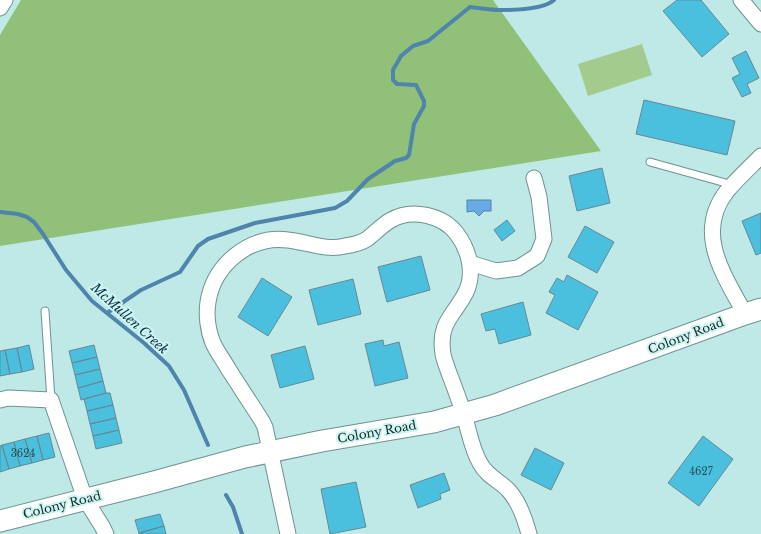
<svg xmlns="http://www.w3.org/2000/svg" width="761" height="534" font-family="'Libre Baskerville',serif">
<rect width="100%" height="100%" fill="#bfe9e6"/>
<path fill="#a2cb8d" d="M642,44L652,75L588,96L578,64Z"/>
<path fill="#91c179" d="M21,0H493L601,151L0,246V35Z"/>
<path fill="#66abe6" stroke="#4f84ad" d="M467,200H491V211H484L479,216L474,211L467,212Z"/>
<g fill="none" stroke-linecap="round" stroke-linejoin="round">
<path stroke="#4f84ad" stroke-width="4" d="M0,212L18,214L27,217L34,222L43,234L66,270L92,301L144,343L169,366L184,390L208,445
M107,313L141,290L180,272L198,246L208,239L255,223L335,208L347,201L368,179L395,161L406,158L409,155L414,124L424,106V101L416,85L397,84L393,80V70L401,56L413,46L428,41L470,7C480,8 491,10 501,10C515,10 544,9 554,0
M226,495L233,507L242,534"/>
</g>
<path fill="#4bc0de" stroke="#658995" d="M677,0H701L729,34L702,57L663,11Z
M746,51L759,78L747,84L751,93L742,97L732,78L740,74L732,58Z
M644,100L735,121L727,155L636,134Z
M602,168L610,203L577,211L569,176Z
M761,213V253L756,255L742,221Z
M507,220L515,231L502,241L494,230Z
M585,226L614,242L597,273L568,257Z
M421,256L430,290L387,302L378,267Z
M567,275L598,292L578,330L546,313L555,295L549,292L557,278L564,282Z
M262,278L292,297L268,336L238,317Z
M353,279L361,314L318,325L309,290Z
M523,302L531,335L499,344L495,329L486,331L481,314Z
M383,340L384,346L399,342L408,378L375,386L365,344Z
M29,345L34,369L22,372L17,348Z
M94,345L97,357L72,363L69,351Z
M305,346L314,379L280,388L271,355Z
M17,348L22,372L10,374L5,350Z
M5,350L10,374L0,376V351Z
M97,357L100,369L75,375L72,363Z
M100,369L103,381L78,388L75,375Z
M103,381L106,393L81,400L78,388Z
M106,393H110L113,405L87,411L84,399Z
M113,405L116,418L90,424L87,411Z
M116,418L119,430L93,436L90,424Z
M119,430L122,443L96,449L93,436Z
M49,433L55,457L43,460L37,436Z
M37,436L43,460L32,463L25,439Z
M703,436L733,459L699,506L668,483Z
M25,439L32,463L20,466L14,442Z
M14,442L20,466L9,469L2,445Z
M2,445L9,469L0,472V446Z
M535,448L564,463L551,490L521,475Z
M444,473L450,490L440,494L441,499L418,508L410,485Z
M356,482L366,527L330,534L321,489Z
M160,514L164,526L139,533L135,520Z
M164,526L166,534H139V533Z"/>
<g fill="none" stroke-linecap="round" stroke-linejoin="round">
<g stroke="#6c9391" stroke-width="9">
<path id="lane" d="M650,162L733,185
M45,311L51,400"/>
</g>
<g stroke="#6c9391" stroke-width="17">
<path id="street" d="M741,0L761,24
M0,8L5,0
M470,263L496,271L518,268L537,256L544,239L539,197L534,178
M745,314C724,275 694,233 727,191C737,179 750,167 761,156
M0,400L8,398L51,400L85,499L102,526L106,534
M288,534L265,427L262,421C251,404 240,387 229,370C224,361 217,352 213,343C208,331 206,315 208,302C214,264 250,235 288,240C307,242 326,251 345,246C352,245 361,243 367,239C375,233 382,225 391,220C412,208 443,215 457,234C469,250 475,273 466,292C454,316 438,322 443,354C444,360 447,367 449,373C454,386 459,399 463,412C469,429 471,448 480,463C487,477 501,481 510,492C520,504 525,519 529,534"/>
</g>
<g stroke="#6c9391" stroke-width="23">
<path id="secondary" d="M0,521L154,482L245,457L322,441L434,422L495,405L745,314L761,309"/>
</g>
<use href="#lane" stroke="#fff" stroke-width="7"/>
<use href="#street" stroke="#fff" stroke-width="15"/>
<use href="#secondary" stroke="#fff" stroke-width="21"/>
</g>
<g text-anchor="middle" stroke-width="4" stroke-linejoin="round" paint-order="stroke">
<g font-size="10" fill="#264f56">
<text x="23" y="457">3624</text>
<text x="701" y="475">4627</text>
</g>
<g font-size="12" fill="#192928" stroke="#ccf6f3">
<text transform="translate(686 336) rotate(-21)" y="4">Colony Road</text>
<text transform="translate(377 432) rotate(-10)" y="4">Colony Road</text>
<text transform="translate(62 505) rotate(-14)" y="4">Colony Road</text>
</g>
<g font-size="13" font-style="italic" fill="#0e2c44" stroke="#ccf6f3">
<text transform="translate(130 318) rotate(42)" y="5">McMullen Creek</text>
</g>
</g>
</svg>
